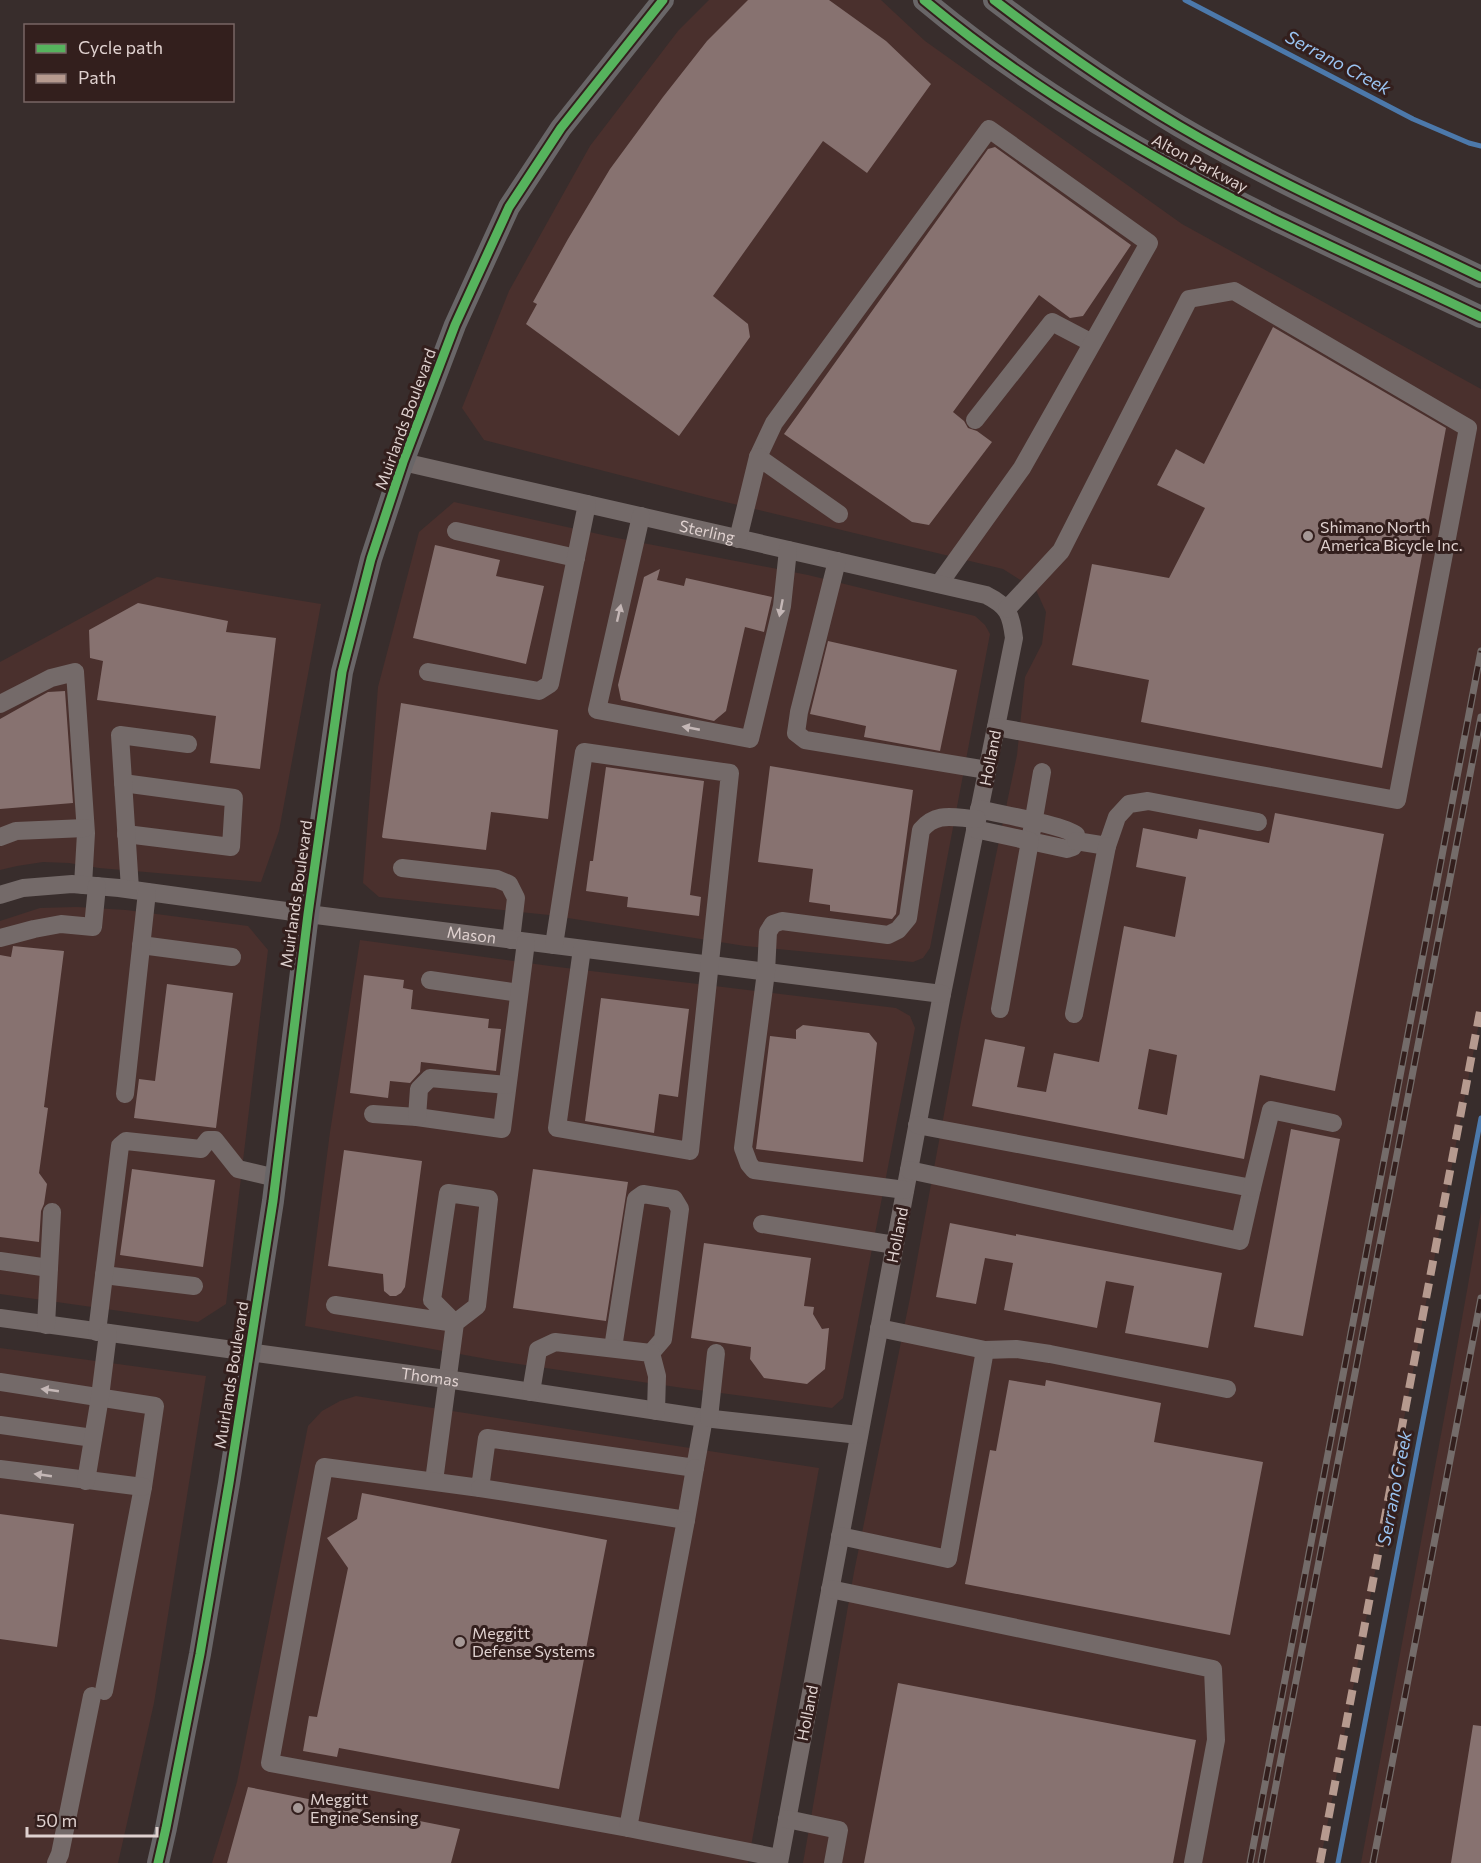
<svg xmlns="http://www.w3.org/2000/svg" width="1481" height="1863" font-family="Commissioner,sans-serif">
<rect width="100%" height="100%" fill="#382d2c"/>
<path fill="#4a302d" d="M709,0H881L925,41L1182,224L1481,389V1012L1320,1863H803L854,1572L910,1298L961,1022L1017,755L1025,677L1042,644L1046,612L1036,590L1003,569L709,498L484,440L462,408L509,291L590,146L678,31Z
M454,502L612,537L808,575L975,616L985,625L990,634L930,948L923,958L913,962L745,946L549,915L379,897L363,883L378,687L419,532Z
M157,577L321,604L279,831L261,882L99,868L69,863L43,862L17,866L0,870V662Z
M77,907L126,910L248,926L268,950L226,1304L198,1322L0,1294V921L40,908Z
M360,940L550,966L896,1008L910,1016L915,1028L843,1398L832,1408L683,1388L498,1361L305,1326L330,1132Z
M1481,1212V1863H1361L1448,1397Z
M0,1348L206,1376L154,1703L118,1863H0Z
M356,1396L819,1468L748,1863H212L237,1782L308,1426L322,1411L340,1401Z"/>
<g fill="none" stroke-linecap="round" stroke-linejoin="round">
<path stroke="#4c79ab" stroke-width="5" d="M1185,0L1413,119L1469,143L1481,146
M1338,1863L1481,1118"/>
</g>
<path fill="#877270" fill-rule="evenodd" d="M748,0H829L886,41L931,84L867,173L823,141L713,296L748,324L750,337L679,436L526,324L537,304L533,302L568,239L610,169L663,97L707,41Z
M995,147L1131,245L1083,316L1070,318L1039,295L953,412L964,421L968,428L977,431L992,442L929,525L912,522L784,434L988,149Z
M1273,327L1446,428L1382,768L1141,722L1149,680L1072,665L1092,564L1169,578L1205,508L1157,485L1176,449L1204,464Z
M435,545L500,560L496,576L544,586L526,664L413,638Z
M660,569L657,580L684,586L686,578L772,597L764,632L745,627L726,711L714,721L621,700L618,685L644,577Z
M138,603L228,621L226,632L276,638L260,769L210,763L216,716L97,700L103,661L90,658L89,630Z
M828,641L957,670L940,751L864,737L866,726L810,714Z
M65,691L73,803L0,809V719L48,692Z
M401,703L558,730L548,819L491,812L486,850L383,838L382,837Z
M770,766L913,790L896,914L892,919L830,911V905L809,902L813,869L758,862Z
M606,767L704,781L690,895L701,897L699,916L627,907L628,897L586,891L590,861H593Z
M1275,813L1384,834L1335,1091L1260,1075L1244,1159L972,1106L985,1039L1025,1047L1017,1087L1046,1092L1054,1053L1099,1062L1124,926L1175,937L1186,877L1136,867L1143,828L1197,839L1199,829L1269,843ZM1149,1049L1177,1055L1167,1115L1138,1109Z
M13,946L64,951L44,1107L48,1108L39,1173L47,1184L44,1204L41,1211L39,1242L0,1237V955L11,957Z
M364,975L404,980L403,988L413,990L411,1009L489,1019L488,1028L501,1029L496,1071L421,1062L420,1072L410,1083L390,1081L388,1098L350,1093Z
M167,984L233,993L216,1128L134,1118L139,1079L155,1081Z
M601,998L689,1009L678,1097L659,1094L654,1133L585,1121Z
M803,1025L869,1033L877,1043L863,1162L756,1149L770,1036L796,1039V1030Z
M1291,1129L1340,1139L1303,1336L1254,1327Z
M344,1150L422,1161L405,1287L401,1293L396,1296H390L384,1291L383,1274L328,1266Z
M132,1169L215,1180L203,1267L120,1255Z
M533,1169L628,1182L606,1321L513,1308Z
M950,1223L1016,1236V1234L1222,1273L1208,1348L1125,1333L1134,1286L1106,1281L1097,1328L1004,1310L1013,1263L985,1258L976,1304L936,1297Z
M704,1243L811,1258L804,1306L814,1307L813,1314L822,1329L829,1328L825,1369L807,1384L764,1378L750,1359L751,1347L691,1338Z
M1009,1380L1045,1386L1046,1380L1161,1403L1154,1442L1263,1462L1230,1635L965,1584L990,1450L996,1451Z
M362,1493L607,1540L559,1789L339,1748L337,1757L303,1751L309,1716L317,1717L348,1568L327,1538L357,1519Z
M0,1514L74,1524L57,1647L0,1639Z
M898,1683L1196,1740L1173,1863H864Z
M1473,1725L1481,1726V1863H1451Z
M248,1787L460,1829L451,1863H227Z"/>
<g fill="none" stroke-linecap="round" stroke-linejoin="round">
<g stroke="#746a69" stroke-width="18">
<path d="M975,420L1052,322L1092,343"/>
<path d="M758,457L774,423L989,129L1149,243L1022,468L939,584"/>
<path id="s1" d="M403,462L986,595C1008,606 1011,614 1014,638L942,994L779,1863"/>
<path d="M641,516L597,710L750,739L782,606L788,550"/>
<path d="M456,531L576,558"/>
<path d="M738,539L758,457L839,514"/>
<path d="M837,561L799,712L796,733L805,740L987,770"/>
<path d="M428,672L539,691L550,684L587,504"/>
<path d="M0,704L51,678L75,672L86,833L83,885"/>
<path d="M996,727L1397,800L1468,428L1234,291L1189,299L1061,551L1007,609"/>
<path d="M123,783L234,798L231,847L126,834"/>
<path d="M979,809C998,814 1064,825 1076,835V841L1073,847L1067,849L1030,841L1042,772"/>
<path d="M975,829L1030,841L1000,1009"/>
<path d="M0,837L16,831L85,828"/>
<path d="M1076,841L1107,846L1117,817L1129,804L1148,801L1258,822"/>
<path d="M402,868L497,879L509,884L516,898L511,940"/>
<path d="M130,889L120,735L188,744"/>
<path id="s2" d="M0,895L23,888L72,884L119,888L308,914L942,994"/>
<path d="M0,938L34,929L61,924L93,927L97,886"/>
<path d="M141,945L232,957"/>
<path d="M554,945L584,752L730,773L690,1151L557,1128L582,949"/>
<path d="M430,980L519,993"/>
<path d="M1074,1014L1107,846"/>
<path d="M125,1094L147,892"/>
<path d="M373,1114L417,1117L502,1129L526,942"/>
<path d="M417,1117L419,1089L430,1078L507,1085"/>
<path d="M909,1170L1240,1241L1252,1188L917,1125"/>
<path d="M1252,1188L1271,1110L1333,1123"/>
<path d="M905,1190L754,1170L749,1164L743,1148L766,972L768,932L773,924L782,921L888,935L898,930L908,918L921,830C937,811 954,818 977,819"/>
<path d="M762,1224L895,1245"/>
<path d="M0,1261L49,1268"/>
<path d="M104,1275L194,1286"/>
<path d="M335,1305L455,1323L432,1300L448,1193L489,1199L477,1306L455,1323L434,1481"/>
<path id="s3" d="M0,1318L446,1379L704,1418L859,1435"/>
<path d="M46,1325L52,1212"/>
<path d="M97,1332L120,1146L126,1141L201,1149L208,1140H215L238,1169L276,1178"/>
<path d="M613,1348L636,1199L643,1194L674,1199L680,1209L663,1339L651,1353"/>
<path d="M985,1350L1016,1349L1050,1354L1227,1389"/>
<path d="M0,1382L155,1406L143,1487L104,1691"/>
<path d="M531,1392L538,1350L555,1342L651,1353L657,1376L656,1411"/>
<path d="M704,1418L695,1468L487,1438L480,1488L324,1467L270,1763L628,1828L779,1858"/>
<path d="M709,1418L716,1353"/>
<path d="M0,1425L93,1438"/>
<path d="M0,1469L143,1487"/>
<path d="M86,1481L100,1397L108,1333"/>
<path d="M480,1488L686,1520L695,1468"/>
<path d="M840,1536L948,1559L985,1350L879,1328"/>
<path d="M830,1589L1213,1669L1216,1740L1193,1863"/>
<path d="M787,1819L839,1830L833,1863"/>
<path d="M628,1828L686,1520"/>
<path d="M56,1863L60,1854L92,1696"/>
</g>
<path stroke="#696668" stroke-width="22" d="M924,0C1003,66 1092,123 1182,172C1279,225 1381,269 1481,317
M994,0C1053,45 1115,88 1179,126C1276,183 1380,228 1481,277
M158,1863L166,1828L200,1654L229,1483L273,1201L308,914L342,672L371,559L403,462L455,325L509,207L561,128L663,0"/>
<g stroke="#746c6a" stroke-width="7">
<path id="rail" d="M1250,1863L1481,651
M1261,1863L1481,717
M1373,1863L1481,1298"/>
</g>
<use href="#rail" stroke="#331f1d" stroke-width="4.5" stroke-dasharray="14" stroke-linecap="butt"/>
<path stroke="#b69a8f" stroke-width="8" stroke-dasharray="15 8" stroke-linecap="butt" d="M1320,1863L1481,1006"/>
<g stroke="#331f1d" stroke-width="13">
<path id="cycleway" d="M924,0C1003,66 1092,123 1182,172C1279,225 1381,269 1481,317
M994,0C1053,45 1115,88 1179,126C1276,183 1380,228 1481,277
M158,1863L166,1828L200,1654L229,1483L273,1201L308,914L342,672L371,559L403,462L455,325L509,207L561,128L663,0"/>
</g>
<use href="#cycleway" stroke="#56b35d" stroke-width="9"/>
</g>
<defs><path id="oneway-solid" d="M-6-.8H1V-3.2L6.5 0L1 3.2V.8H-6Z" transform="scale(1.5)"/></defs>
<g fill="#c4b7b6">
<use href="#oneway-solid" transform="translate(781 608) rotate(101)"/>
<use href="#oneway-solid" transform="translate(619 613) rotate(-77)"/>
<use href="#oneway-solid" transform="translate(691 728) rotate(-169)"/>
<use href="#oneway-solid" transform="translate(50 1390) rotate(-172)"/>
<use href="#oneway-solid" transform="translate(43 1475) rotate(-172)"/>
</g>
<g fill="#a59896" stroke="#331f1d" stroke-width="2">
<circle cx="1308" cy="536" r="6"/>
<circle cx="460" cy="1642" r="6"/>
<circle cx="298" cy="1808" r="6"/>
</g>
<g text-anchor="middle" stroke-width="6" stroke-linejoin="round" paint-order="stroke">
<g font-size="16" fill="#dfd1cf" stroke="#331f1d">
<text transform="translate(1200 163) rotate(28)" y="6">Alton Parkway</text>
<text transform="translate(405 419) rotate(-70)" y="6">Muirlands Boulevard</text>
<text dy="6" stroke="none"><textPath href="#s1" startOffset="312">Sterling</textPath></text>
<text transform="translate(990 758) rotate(-79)" y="6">Holland</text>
<text transform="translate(296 894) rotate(-82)" y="6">Muirlands Boulevard</text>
<text dy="6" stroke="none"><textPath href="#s2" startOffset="476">Mason</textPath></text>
<text transform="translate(897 1235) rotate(-79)" y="6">Holland</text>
<text transform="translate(231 1375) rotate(-81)" y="6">Muirlands Boulevard</text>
<text dy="6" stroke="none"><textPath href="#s3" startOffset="434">Thomas</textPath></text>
<text transform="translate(807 1713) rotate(-79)" y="6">Holland</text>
</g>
<g font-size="16" fill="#dfd1cf" stroke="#331f1d" text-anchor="start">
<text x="1320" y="533">Shimano North<tspan x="1320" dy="18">America Bicycle Inc.</tspan></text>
<text x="472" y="1639">Meggitt<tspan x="472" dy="18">Defense Systems</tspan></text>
<text x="310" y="1805">Meggitt<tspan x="310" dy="18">Engine Sensing</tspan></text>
</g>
<g font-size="18" font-style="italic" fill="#9ac3f1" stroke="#331f1d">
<text transform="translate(1338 63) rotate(28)" y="6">Serrano Creek</text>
<text transform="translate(1395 1488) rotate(-79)" y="6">Serrano Creek</text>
</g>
</g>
<rect x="24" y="24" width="210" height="78" fill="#331f1d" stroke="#786664" stroke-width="1.5"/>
<rect x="36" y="44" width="30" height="9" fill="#56b35d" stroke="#786664" stroke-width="1.5"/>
<text x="78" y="54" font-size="18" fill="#dfd1cf">Cycle path</text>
<rect x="36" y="74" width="30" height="9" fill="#b69a8f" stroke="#786664" stroke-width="1.5"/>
<text x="78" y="84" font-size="18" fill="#dfd1cf">Path</text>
<path d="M27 1827v9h130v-9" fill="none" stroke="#dfd1cf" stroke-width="3"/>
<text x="36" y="1827" font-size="18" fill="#dfd1cf" stroke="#331f1d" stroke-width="4.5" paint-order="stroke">50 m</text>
</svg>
